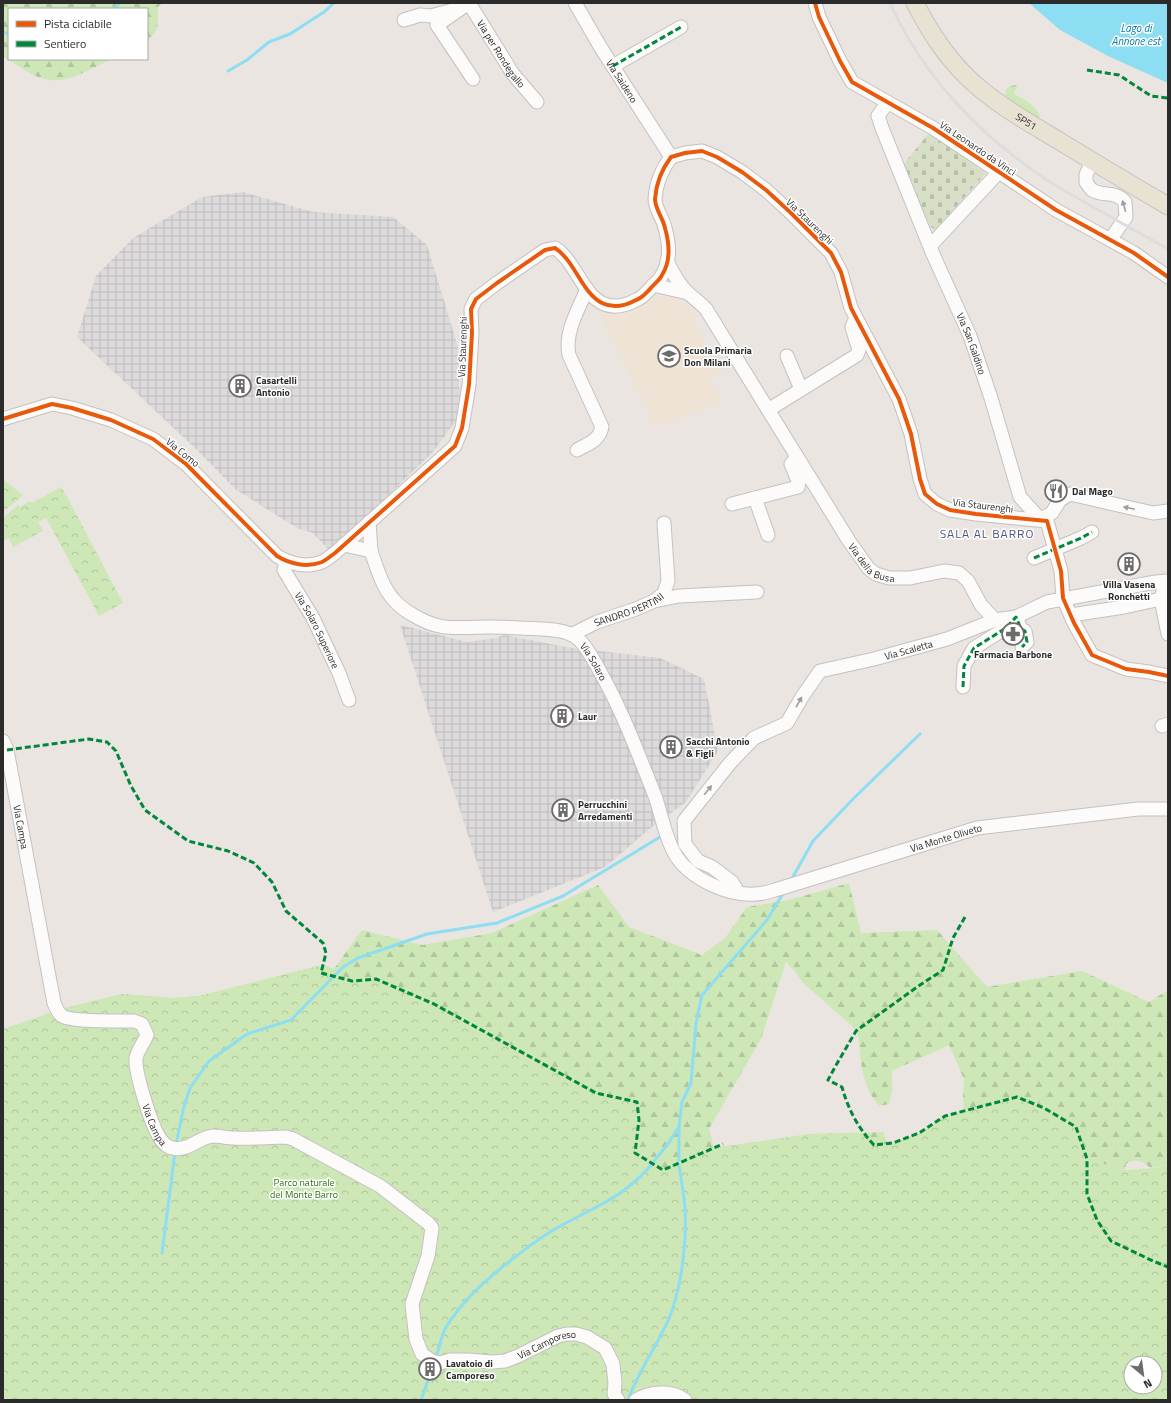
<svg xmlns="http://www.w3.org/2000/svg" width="1171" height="1403" font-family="'Titillium Web',sans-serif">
<defs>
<pattern id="industrial-grid" width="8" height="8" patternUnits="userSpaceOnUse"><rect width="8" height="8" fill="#dddadc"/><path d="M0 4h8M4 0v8" fill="none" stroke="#bebbbd"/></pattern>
<pattern id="grass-tufts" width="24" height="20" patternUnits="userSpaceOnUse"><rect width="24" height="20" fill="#cde8b6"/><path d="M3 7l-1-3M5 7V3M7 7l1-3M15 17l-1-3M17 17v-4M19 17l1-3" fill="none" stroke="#b0c79d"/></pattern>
<pattern id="forest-firs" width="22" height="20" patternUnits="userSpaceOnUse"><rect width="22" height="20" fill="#cde8b6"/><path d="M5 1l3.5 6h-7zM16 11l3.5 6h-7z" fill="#b0c79d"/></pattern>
<pattern id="cemetery-stones" width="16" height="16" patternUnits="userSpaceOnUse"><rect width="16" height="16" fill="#d7dfc6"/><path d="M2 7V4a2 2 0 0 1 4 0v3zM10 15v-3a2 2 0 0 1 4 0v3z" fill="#b9c0aa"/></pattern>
<pattern id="park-crowns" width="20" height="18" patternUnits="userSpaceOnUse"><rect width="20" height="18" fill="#cde8b6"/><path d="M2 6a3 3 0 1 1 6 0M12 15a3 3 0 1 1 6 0" fill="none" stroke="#b0c79d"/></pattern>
</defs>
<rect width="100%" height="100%" fill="#eae5e0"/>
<path fill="url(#industrial-grid)" d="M243,192L313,212L393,217L427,245L458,347L460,415L433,452L330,551L313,533L297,528L235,489L198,451L77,337L96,276L133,238L202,197Z
M400,625L467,642L496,638L504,635L572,648L660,658L704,679L718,751L686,802L653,826L605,867L493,912Z"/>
<path fill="#eee3d4" d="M657,296L675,298L699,315L693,323L707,345L726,368L710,378L722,402L655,427L598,309L620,314Z"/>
<path fill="url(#grass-tufts)" d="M1013,85H1018L1014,94C1024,99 1036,106 1040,116L1038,119L1005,97L1006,89Z"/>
<path fill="url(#forest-firs)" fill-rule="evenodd" d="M3,3H162L158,7C157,24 161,29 147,41V9H9V59H112C91,68 64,87 41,78C28,74 15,63 3,57Z
M849,883L861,933L937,930L987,987L1082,971L1149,1002L1168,990V1164L1151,1168C1141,1162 1137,1157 1126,1164L1125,1170L1168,1400H3L61,1009L122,994L174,998L199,996L318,966L325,965L334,969L362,930L422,945L492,933L598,885L629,927L702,955L725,938L747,907L789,900ZM786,962L794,970L803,983L851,1025C860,1036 859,1041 860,1054C862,1072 866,1093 880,1106L889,1104L892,1091V1071L949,1045L964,1079L963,1095L964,1111L902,1179L883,1132L810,1134L714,1148L709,1129L761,1039ZM1131,1363H1155V1387H1131Z"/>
<path fill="url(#cemetery-stones)" d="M929,133L986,173L935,230L925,222L903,165Z"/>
<path fill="url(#park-crowns)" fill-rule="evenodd" d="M3,479L23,495L3,512Z
M61,487L66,495L123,603L99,616L46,518L38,522L43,531L13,547L9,538L3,541V518L18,505L20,507L30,501L32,503Z
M318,966L321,973L352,981L376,979L434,1004L596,1093L637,1102L639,1120L635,1153L663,1169L714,1148L810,1134L862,1133L874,1145L893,1143L919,1133L945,1116L1017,1097L1044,1108L1076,1127L1087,1159L1125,1170L1155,1168L1168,1164V1400H3V1029L61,1009L122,994L174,998L199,996ZM1131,1363H1155V1387H1131Z"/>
<path fill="#8ddef2" d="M1029,3H1168V83L1108,56L1060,30Z"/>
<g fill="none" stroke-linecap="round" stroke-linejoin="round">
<path stroke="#8ddef2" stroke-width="3" d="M114,9L120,3
M3,32L9,34
M228,71L247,60L269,42L290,34L324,12L334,3
M790,882L813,841L854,798L920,734
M176,1145L183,1110L190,1088L209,1061L247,1034L291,1020L343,967L358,958L427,934L497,923L563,896L660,837
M679,1160V1127L682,1102L691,1083L696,1024L702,995L767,920L784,892
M654,1161L668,1144L678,1128
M162,1253L175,1152
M436,1358C439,1349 441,1337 445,1329C463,1299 488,1278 515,1257C528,1247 541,1237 555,1229C590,1209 624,1198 651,1165
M421,1400L434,1364
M628,1400C637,1374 653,1352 665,1327C681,1296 687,1243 685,1208C684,1194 681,1179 679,1165"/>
<g stroke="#c3c1c2" stroke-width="15">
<g id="minor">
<path id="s1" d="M469,3L513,74L537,102"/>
<path d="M469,3L437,25L473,79"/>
<path id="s2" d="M575,3L601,48L671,157"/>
<path d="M815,3L819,17L840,61L852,82L933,128L1056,210L1134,253L1168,277"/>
<path d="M404,20L420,15L431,16L453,10"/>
<path d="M613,66L681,27"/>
<path id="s3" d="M887,103L878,116L882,128L932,252L970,336L991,398L1020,497L1040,519"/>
<path d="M1092,161L1086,175V182C1088,185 1090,188 1092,190C1103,197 1115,190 1125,202L1126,217L1110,240"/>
<path d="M930,246L999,172"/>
<path id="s4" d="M667,261C673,273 679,285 689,294C695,299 700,303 706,309L849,541L869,569L876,574L889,578H910L944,571L959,573L968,581L981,605L995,620"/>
<path d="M653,285L688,293"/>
<path d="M787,356L801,389"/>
<path d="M768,410L857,355L859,350L852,327L856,318"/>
<path d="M3,419L52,404L72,408L111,420L153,439L186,464L277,556C290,564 307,568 322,562C326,560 331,556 335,553L455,446L462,428L469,385L472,333L471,309L476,299L497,283L545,250L555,248C575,261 582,293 602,303C614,309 625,306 636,300C642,298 646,293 650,289C654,284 660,280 662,275C671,261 669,242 665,228C663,218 655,209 655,199C656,184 662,169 671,157L685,153L702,151L717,157L742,172L766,190L790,212L831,253L841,272L851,308L899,399L911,434L920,479L925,494L937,504L950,510L976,514L1047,521L1061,571L1063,598L1074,623L1092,655L1126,669L1149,672L1168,676"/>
<path d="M577,450C589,443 599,441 602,427L569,355C564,333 579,308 587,289"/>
<path d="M755,498L768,535"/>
<path d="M732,504L798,487L799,483L791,464L797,457"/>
<path d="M1040,519L1052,513L1060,500L1070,494L1153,513L1168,511"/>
<path d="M344,545L371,551L369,522"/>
<path id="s5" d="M371,551C377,568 382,587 394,600C399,606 406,611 413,615C441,632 456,627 488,627C506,627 524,628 542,629C557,630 573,631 583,644C591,654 597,666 603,677C624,715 639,756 655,796C662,816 665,838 676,856C691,879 728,896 755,894C761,894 769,892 775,890L977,828L1138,809H1168"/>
<path d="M1034,558L1081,538L1092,532"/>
<path id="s6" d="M286,562L284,570L313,618L339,673L349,700"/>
<path d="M1163,591L1161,599L1168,634"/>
<path d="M654,601L679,596L757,592"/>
<path d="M1071,615L1124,607L1161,599"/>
<path id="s7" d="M573,634L597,622L636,609L654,601L664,593L668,581L664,523"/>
<path d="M963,687L964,666L974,648L1006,628L1016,617L1021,629L1025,631L1027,642L1022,647"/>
<path d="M1162,726L1168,724"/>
<path id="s8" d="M3,741L7,750L54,1003C56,1008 58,1013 62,1016C72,1022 119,1021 134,1021L142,1024L147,1035C144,1043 137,1050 136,1059C135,1073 153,1133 163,1142C165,1145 170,1148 173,1148C187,1152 199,1137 213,1136C220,1136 227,1138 234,1138C251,1139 269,1137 286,1137L293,1139L380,1186L428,1223L432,1228L428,1256L412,1304L416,1339L422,1354L432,1361L440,1363L450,1360H468L492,1362L505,1361L518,1356L558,1336L567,1334H576L587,1337L605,1348L613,1364L615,1383L614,1394L618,1400"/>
<path id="s9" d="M738,892L732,882L712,867L698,861L685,844L684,821L730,763L754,738L787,723L802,697L820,671L874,659L947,639L995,620L1016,617L1047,602L1156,582L1168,581"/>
<path d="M636,1400C650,1391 671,1390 685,1400"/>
</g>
</g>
<g stroke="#c5c3c1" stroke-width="19">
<g id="major">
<path id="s10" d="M915,3C930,32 944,54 967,77C995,104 1028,122 1061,142C1097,164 1132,185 1168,206"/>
</g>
</g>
<use href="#minor" stroke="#fcfbfa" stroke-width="13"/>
<use href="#major" stroke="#e8e2d2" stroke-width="17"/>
<path stroke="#dddddf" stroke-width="3" d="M890,3C923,76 980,136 1047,180C1059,188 1073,195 1086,203C1113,218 1141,234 1168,249"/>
<path stroke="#00873e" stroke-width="3" stroke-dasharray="6 3" stroke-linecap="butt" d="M613,66L681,27
M1087,70L1119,75L1151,96L1168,98
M1034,558L1081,538L1092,532
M963,687L964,666L974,648L1006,628L1016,617L1021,629L1025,631L1027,642L1022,647
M7,750L89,739L107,742L116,751L131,786L145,810L188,841L228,851L254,863L272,882L286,911L323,943L326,953L321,973L352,981L376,979L434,1004L596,1093L637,1102L639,1120L635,1153L663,1170L723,1144
M965,917L953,938L943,970L920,985L856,1031L835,1067L828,1080L842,1087C848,1109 858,1128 874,1145L893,1143L919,1133L945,1116L1017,1097L1044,1108L1076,1127L1087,1159V1194L1097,1220L1111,1241L1153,1261L1168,1267"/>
<g stroke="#fff" stroke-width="6">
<path id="cycleway" d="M815,3L819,17L840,61L852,82L933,128L1056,210L1134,253L1168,277
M3,419L52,404L72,408L111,420L153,439L186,464L277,556C290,564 307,568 322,562C326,560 331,556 335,553L455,446L462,428L469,385L472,333L471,309L476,299L497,283L545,250L555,248C575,261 582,293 602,303C614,309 625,306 636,300C642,298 646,293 650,289C654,284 660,280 662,275C671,261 669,242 665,228C663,218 655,209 655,199C656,184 662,169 671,157L685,153L702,151L717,157L742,172L766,190L790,212L831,253L841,272L851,308L899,399L911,434L920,479L925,494L937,504L950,510L976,514L1047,521L1061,571L1063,598L1074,623L1092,655L1126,669L1149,672L1168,676"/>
</g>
<use href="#cycleway" stroke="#e8590c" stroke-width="4"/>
</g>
<defs><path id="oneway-solid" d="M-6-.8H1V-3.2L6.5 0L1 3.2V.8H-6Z"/></defs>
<g fill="#9e9d9d">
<use href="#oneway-solid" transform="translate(1124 206) rotate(-105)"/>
<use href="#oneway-solid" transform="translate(1129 508) rotate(-168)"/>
<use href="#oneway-solid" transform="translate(799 702) rotate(-61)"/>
<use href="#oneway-solid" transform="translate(708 790) rotate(-51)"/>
</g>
<defs>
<g id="school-ring" transform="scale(1.15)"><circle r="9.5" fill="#fff" stroke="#6e6c6a" stroke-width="1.5"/><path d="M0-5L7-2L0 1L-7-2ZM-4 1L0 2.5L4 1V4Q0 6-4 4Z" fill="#6e6c6a"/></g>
<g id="building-ring" transform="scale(1.15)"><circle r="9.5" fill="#fff" stroke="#6e6c6a" stroke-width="1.5"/><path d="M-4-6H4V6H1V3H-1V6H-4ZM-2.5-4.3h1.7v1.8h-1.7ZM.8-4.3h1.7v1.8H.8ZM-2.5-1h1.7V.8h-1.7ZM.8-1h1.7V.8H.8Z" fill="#6e6c6a"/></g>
<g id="restaurant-ring" transform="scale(1.15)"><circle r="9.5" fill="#fff" stroke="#6e6c6a" stroke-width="1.5"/><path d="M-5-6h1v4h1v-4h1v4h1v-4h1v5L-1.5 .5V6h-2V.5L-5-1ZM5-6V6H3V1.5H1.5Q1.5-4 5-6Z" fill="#6e6c6a"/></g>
<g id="pharmacy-ring" transform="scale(1.15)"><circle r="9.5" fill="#fff" stroke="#6e6c6a" stroke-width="1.5"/><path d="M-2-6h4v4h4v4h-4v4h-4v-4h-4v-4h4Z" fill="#6e6c6a"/></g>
</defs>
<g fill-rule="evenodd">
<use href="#school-ring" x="669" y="356"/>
<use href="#building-ring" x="240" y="386"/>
<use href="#restaurant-ring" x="1056" y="491"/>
<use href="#building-ring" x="1129" y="564"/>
<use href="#pharmacy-ring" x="1013" y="634"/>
<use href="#building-ring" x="562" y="716"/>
<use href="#building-ring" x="671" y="747"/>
<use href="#building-ring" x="563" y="810"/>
<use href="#building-ring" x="430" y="1369"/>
</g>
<g text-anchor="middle" stroke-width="3" stroke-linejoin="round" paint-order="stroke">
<g font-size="10" fill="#2b2b2b" stroke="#fff">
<text dy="4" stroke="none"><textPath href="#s1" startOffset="60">Via per Rondegallo</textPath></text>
<text dy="4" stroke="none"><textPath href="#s2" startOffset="91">Via Saideno</textPath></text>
<text dy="4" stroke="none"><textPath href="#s10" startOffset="165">SP51</textPath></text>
<text transform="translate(978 148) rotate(34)" y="4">Via Leonardo da Vinci</text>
<text transform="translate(810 221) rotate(44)" y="4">Via Staurenghi</text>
<text dy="4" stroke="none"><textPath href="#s3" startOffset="262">Via San Galdino</textPath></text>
<text transform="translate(462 347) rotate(-88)" y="4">Via Staurenghi</text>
<text transform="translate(183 452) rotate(39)" y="4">Via Como</text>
<text transform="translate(983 505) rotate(7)" y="4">Via Staurenghi</text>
<text dy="4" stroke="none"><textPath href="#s4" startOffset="368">Via della Busa</textPath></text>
<text dy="4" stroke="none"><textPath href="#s7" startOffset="61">SANDRO PERTINI</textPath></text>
<text dy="4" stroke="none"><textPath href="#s6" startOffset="77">Via Solaro Superiore</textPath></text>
<text dy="4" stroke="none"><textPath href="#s9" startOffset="394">Via Scaletta</textPath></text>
<text dy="4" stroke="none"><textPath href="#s5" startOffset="276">Via Solaro</textPath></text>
<text dy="4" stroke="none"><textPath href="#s8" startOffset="88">Via Campa</textPath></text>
<text dy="4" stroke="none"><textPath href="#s5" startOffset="778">Via Monte Oliveto</textPath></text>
<text dy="4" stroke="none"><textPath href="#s8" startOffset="471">Via Campa</textPath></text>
<text dy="4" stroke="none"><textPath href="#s8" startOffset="1053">Via Camporeso</textPath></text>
</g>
<g font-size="10" font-weight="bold" fill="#2b2b2b" stroke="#fff" text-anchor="start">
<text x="684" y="354">Scuola Primaria<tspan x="684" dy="12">Don Milani</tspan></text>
<text x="256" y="384">Casartelli<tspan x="256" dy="12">Antonio</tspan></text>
<text x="1072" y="495">Dal Mago</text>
<text x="1129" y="588" text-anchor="middle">Villa Vasena<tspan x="1129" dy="12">Ronchetti</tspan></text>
<text x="1013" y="658" text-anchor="middle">Farmacia Barbone</text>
<text x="578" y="720">Laur</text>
<text x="686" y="745">Sacchi Antonio<tspan x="686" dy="12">&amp; Figli</tspan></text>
<text x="578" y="808">Perrucchini<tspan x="578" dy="12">Arredamenti</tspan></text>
<text x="446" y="1367">Lavatoio di<tspan x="446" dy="12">Camporeso</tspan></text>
</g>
<g font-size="10" fill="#2c7013" stroke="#fff">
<text x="304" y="1186">Parco naturale<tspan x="304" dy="12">del Monte Barro</tspan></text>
</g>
<g font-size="11" font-style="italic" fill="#0079aa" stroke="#fff">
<text x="1136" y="32">Lago di<tspan x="1136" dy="13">Annone est</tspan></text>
</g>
<g font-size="12" letter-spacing="1" fill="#475481" stroke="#fff">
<text x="987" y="538">SALA AL BARRO</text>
</g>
</g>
<rect width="1171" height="1403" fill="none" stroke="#2b2b2b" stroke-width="8"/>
<rect x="8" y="8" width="140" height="52" fill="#ffffff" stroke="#aaaaaa"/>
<rect x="16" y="21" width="20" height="6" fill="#e8590c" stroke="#aaaaaa"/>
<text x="44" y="28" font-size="12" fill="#2b2b2b">Pista ciclabile</text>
<rect x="16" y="41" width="20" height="6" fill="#00873e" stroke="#aaaaaa"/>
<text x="44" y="48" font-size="12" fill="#2b2b2b">Sentiero</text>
<g transform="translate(1143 1375) rotate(151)"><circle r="19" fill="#ffffff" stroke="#aaaaaa"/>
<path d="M0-3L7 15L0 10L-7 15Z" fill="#6e6c6a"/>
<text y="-6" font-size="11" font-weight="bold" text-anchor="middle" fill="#2b2b2b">N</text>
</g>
</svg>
